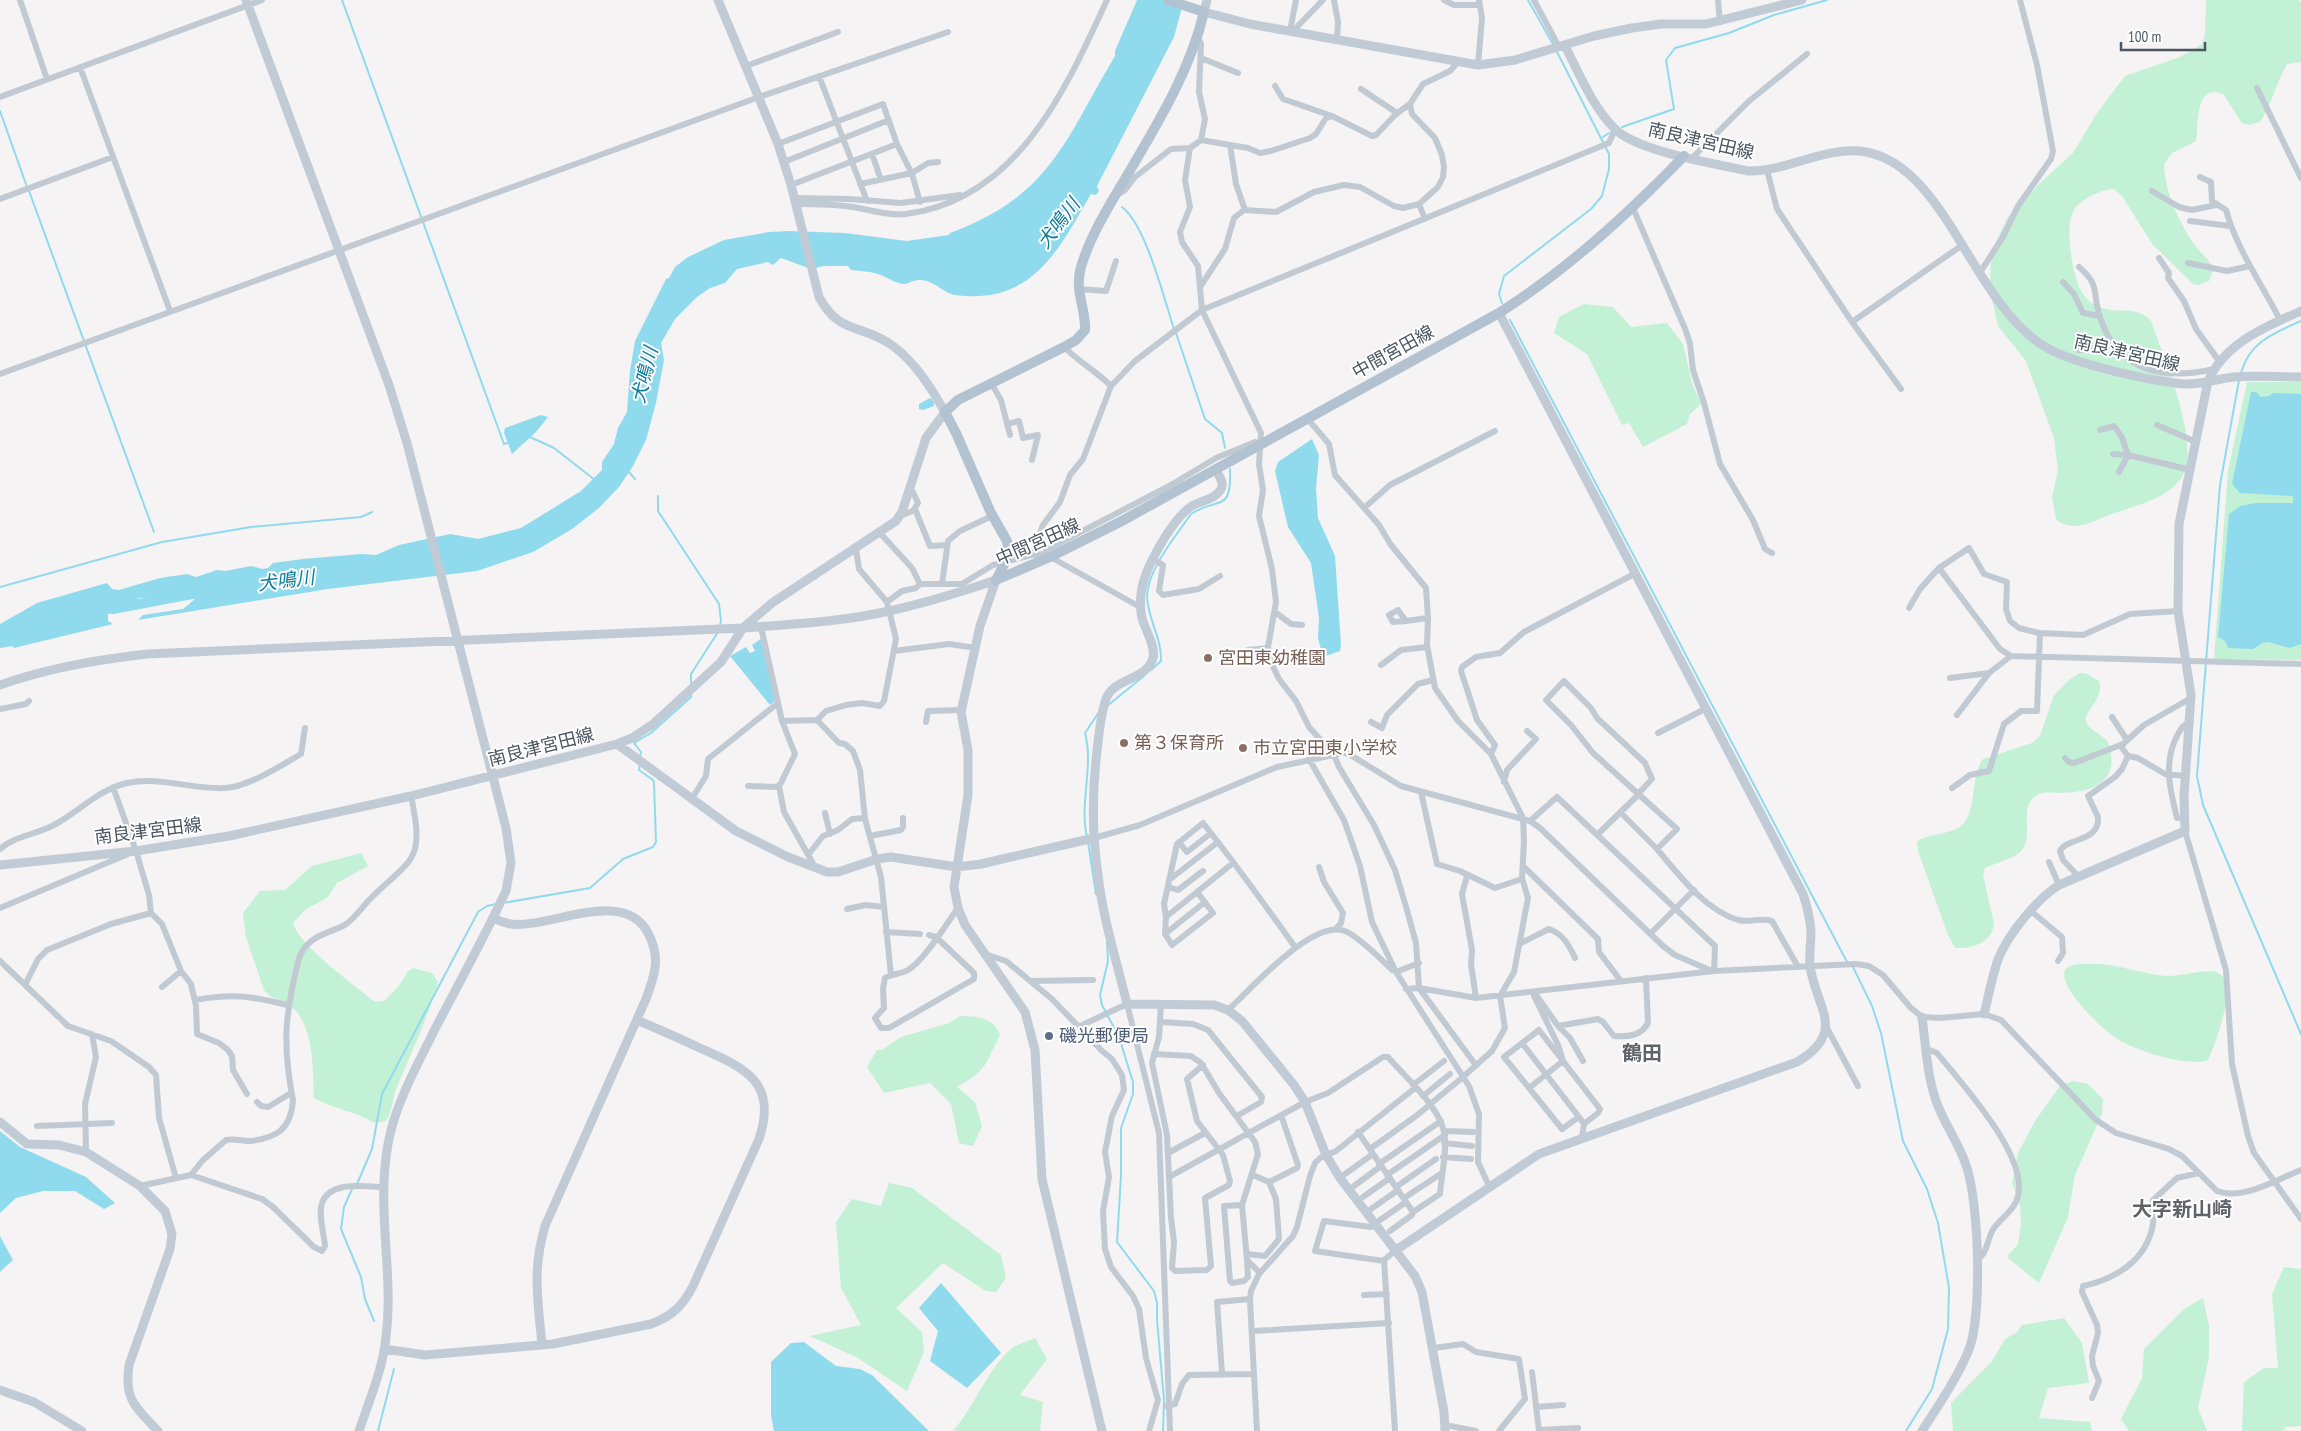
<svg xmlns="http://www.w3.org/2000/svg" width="2301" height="1431" font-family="'PT Sans Narrow','Noto Sans JP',sans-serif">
<rect width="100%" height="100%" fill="#f5f3f3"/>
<path fill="#c3f1d5" d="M2206,0H2299L2301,3V62L2287,64C2276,83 2272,104 2260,122L2249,125L2242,123L2224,95C2194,80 2199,126 2196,141L2172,153L2164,164C2164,191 2181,228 2198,249C2205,258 2209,258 2213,270L2209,281L2198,285L2193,284L2153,245L2122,196L2114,189C2100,190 2077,200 2072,214C2065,232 2073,286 2087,299C2106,317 2125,306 2142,314C2145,315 2149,319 2151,321C2162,354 2206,452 2179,481C2163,500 2134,506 2112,514C2093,521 2073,534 2056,519L2052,497L2058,471L2054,438L2026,361L1998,326L1990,291L1991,253L2007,218L2040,183L2073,153L2097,113L2125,76L2180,57L2202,44L2205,35Z
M1584,304L1613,307L1631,327L1667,323L1683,344L1692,383L1701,404L1690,414L1687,424L1643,447L1629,423L1622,425L1587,354L1554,333L1559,317Z
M2247,382H2301V660L2214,659L2228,471Z
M2080,673L2087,674L2099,681C2104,696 2090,706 2085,719L2089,727L2107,740C2122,779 2097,792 2062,793C2052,793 2041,790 2033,798C2019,811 2035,838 2020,852C2012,859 1995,863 1985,868L1983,875L1994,924C1992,943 1971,949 1955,948L1948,935L1918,851L1917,842C1929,832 1953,836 1964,823C1977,808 1970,778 1983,759L2032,743L2040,736L2054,695L2070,679Z
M361,853L368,866L337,883L328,897L305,910L293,923C299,946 356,986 375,1002L384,1001L399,986L408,971L413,968L432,973L438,982C428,1018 411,1053 397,1087C392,1098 393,1111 386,1121L374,1123C356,1111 333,1109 314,1098C313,1072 314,1026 293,1008C284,999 272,1001 264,990L246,937L243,913L260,891L285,890L312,866Z
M2098,964C2121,965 2142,974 2166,976C2180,977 2203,969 2216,972C2241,979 2215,1044 2208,1060C2188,1068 2134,1050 2116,1038C2103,1030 2052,982 2067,968C2074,962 2090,964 2098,964Z
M960,1016C977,1017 993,1016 1000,1035C985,1064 987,1071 957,1087L975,1102L982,1126L973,1146L959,1143L951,1104L930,1083L884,1093L867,1067L877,1050H882L901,1037L949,1023Z
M2073,1081L2088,1084L2103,1099L2102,1114L2075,1175L2068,1217L2039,1283L2007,1257L2018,1244L2021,1223L2020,1205L2012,1183L2018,1153L2035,1121L2060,1086Z
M889,1183L912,1188L1001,1255L1006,1278L996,1292L986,1291L943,1263L896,1308L922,1332L924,1352L907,1391L858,1358L810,1336L861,1325L841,1288L836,1222L852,1199L881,1206Z
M2284,1267L2301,1269V1426L2286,1427L2283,1431H2242L2244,1382L2264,1368H2278L2272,1294Z
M2203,1298L2209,1326V1357L2198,1408L2207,1431H2129L2121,1419L2142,1378L2144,1349L2184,1309Z
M2064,1318L2082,1343L2089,1383L2048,1388L2039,1418L2090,1422L2092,1431H1953L1951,1403L1992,1361L2005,1339L2016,1333L2022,1325Z
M1035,1338L1047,1359L1020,1395L1043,1402L1040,1431H953C974,1407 988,1369 1010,1350C1016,1344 1027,1342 1035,1338Z"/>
<path fill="#90daee" d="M1137,0H1184L1174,37L1097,186L1099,191L1096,195L1091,194C1058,251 1032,305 955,295C943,293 936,281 920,280C913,279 908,285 902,284C893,282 884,275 874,273C867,271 859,271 851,270L848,266H824L811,269L781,258L773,265L768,262L737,269L725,283L710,288L697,297L675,319L661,343L664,360L656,403L646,440L633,466L619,487L599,508L572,529L533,552L477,571L328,589L138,620L143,615L183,609L195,599L186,598L179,592L164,597L139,598L119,611L108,614V621L113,624L14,648L12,646L0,648V624L37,603L107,583L112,589L119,590L160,578L187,574L196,577L217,570L226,571L251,566L263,569L268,568L273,563L303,559L362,554L376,555L399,545L450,534L478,539L521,528L581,491L602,470V462L614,444L618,428L627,412L630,371L635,341L666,279L669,278L675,267L688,257L724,240L769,232L789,231L845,233L907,241L949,235L950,233C1052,195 1064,141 1115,56V51Z
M2251,392H2256L2261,397L2269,396L2273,393L2301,394V644L2290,648L2268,642L2262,643L2253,649L2228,648L2225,641L2218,637L2229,514L2240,506L2256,503H2293V496L2240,493L2232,484Z
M930,398L934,402V406L923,410L919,409V404Z
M541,415L548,417L536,432L512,454L504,433L505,428Z
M1312,439L1319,455L1316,489L1318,518L1335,556L1341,645L1340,651L1323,657L1318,638L1319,618L1311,563L1288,527L1275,471L1278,462Z
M761,639L775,701L770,705L730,656L746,647L750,653L755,651L752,645Z
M0,1131L20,1147L86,1177L115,1203L104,1209L75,1191H43L16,1198L0,1213Z
M0,1236L13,1260L0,1272Z
M941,1283L1001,1353L967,1388L930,1361L938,1331L919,1308Z
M804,1342L836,1366L860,1369L872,1375L929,1431H774L771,1416V1362L791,1343Z"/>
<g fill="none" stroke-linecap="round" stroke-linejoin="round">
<path stroke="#90daee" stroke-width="2" d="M342,0L504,444L508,443
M1528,0L1554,46
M0,111L27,187
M1622,127L1674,109L1666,60L1675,48L1729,33L1774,15L1827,0
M1603,137L1609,133
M29,191L154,532
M1122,207C1146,225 1164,299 1174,329
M1502,303L1499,294L1504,276L1591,209L1602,196L1609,169V154L1556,50
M1510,320L1847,962
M1176,333L1205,419L1222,433L1225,448
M2241,373C2249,342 2274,333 2301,321
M2239,380L2220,485L2197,776L2203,805L2301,1034
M530,437L554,448L595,480
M628,471L635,479
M658,496V511L719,604L721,621L720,627
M0,587L162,542L251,527L361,517L372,512
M1151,670L1161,661C1162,639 1148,619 1147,597C1147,570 1176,536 1191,514C1218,496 1232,514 1230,469
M691,686V674L718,632
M1107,706L1144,676
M640,757L641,752L634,743L651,733L691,697V693
M1087,837C1079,803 1094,767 1085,733L1099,712
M1088,842L1096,894
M503,903L590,888L623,859L653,847L656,842L654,783L653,780L639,770L640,764
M1107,942L1108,961L1100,995L1102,1005L1119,1037L1133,1082V1094L1121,1128V1176L1117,1242L1154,1291L1157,1303V1320L1164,1400L1163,1431
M1853,967L1872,1006L1881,1033L1903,1141L1927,1189L1938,1223L1949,1288L1948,1329L1932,1389L1906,1431
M357,1184L372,1149L382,1094L478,912L487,906L496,904
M352,1189L344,1207L341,1229L361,1277L365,1299L374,1321
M378,1431L394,1369"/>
<path stroke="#90daee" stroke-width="10" d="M113,609L197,593"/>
<path stroke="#c1cad2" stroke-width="6" d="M20,0L47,79
M1334,0L1338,22L1337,39
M1444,0L1454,5H1480
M1534,0L1559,47
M1718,0L1720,22
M1290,31L1296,0
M1293,31L1323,0
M1201,58L1238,73
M1478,65L1482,18L1479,0
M746,66L838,32
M80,67L170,311
M819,76L867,201
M1275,86L1283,99L1332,116
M2257,88L2301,178
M1361,89L1397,113
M0,97L262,0
M1201,140L1248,148L1260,153L1271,151L1310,138L1316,134L1326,118L1332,116L1372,136L1376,135L1396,114L1410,104L1423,84L1450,71L1457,63
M778,144L883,104L897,144L791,185
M897,144L912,174L920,202
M1230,145L1236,184L1245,210
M1190,148L1185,180L1190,207L1180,232L1182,242L1198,266L1202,310L1261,433L1259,464L1263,490L1259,516L1272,569L1276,602L1268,647L1270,660L1279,679L1296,701L1309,727L1334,755L1339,767L1374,825L1395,870L1407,910L1416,943L1419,988L1475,1064
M872,154L881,180
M1692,158L1748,102L1807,54
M784,162L889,120
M1767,170L1777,209L1852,322L1901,389
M2200,177L2211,182L2212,201L2226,210C2237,250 2262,284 2280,320
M860,184L912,173L928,163L938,162
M2152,191L2179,207L2192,210L2216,205
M1117,195L1125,190L1135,177L1171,149L1190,148L1201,140L1205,119L1199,92L1201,44L1198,37
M795,198L849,199L901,203L960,195
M0,199L113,157
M796,204C815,204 834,204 853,207C871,210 888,216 906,214C1017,200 1066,89 1107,0
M1419,204L1425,219
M1633,208L1686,331L1690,344L1693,370L1704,403L1720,464L1753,520L1765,549L1772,553
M2190,221L2230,226
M2159,258L2169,273L2168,278L2184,301L2196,329L2219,361
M2188,263L2227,271L2250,266
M2079,267C2100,285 2092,290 2099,314C2116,371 2162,381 2214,369
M1979,274L2003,237L2018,206L2051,159L2053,151L2037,65L2020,0
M2063,282L2074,294L2083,313L2100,316
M1200,287L1225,249L1234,218L1244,210L1276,212L1314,192L1344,185L1360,187L1394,206L1403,208L1419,204L1438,187L1443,177L1444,167L1442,155L1435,138L1412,114L1410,104
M1078,289L1106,291L1116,261
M1852,322L1961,246
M1064,347C1079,362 1096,371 1111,386
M2079,350L2098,349L2114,344
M0,374L759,97L948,32
M991,383L1001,400L1010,435
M1307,418L1329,444L1335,475L1379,525L1391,545L1426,588L1428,618L1427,645L1435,688L1458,721L1491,754L1523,818L1524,841L1522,878L1528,898L1514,972L1500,996L1505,1028L1492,1051L1463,1077L1416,1116L1370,1149
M1007,424L1019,421L1023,438L1038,435L1032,460
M2157,425L2196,442
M2100,430L2114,426L2122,437L2128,455L2191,470
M2113,454L2128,455L2119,472
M1364,508L1390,485L1495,431
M915,509L930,546L946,545
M899,516L913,511L918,503L913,492L909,490
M880,533L912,568L920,584L916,588L902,591L887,602
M1046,550L1171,485L1216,458L1255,442
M1152,559L1163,565L1159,591L1163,595L1199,589L1220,576
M1012,560L1032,555
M1939,568L1969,548L1984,574L2007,582L2006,609L2010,621L2019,628L2039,633L2083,635L2130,614L2178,611
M920,584H942L948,541L960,531L992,516
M942,584H962L993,565L1006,562
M1140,607L1045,554L1032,555L1043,525L1060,502L1070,475L1083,459L1111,386L1135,361L1202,310L1609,143L1615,129
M1909,608L1920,589L1939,568L2000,649L2011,656L2301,664
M1275,612L1291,624L1302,625
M1406,621L1393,622L1389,615L1398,610L1406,621L1428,618
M761,627L782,721L817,720
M1248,650L1268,648
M894,651L949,644L976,648
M1381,665L1401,650L1427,647
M1950,678L1989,673
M0,709L26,704L29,701
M1957,715L1989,673L2011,656
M2112,717L2127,740
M817,720L839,743L845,744L853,751L860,770L865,819L881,877L891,975
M817,720L826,711L846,705L862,703L880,706L884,701L896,639L887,602L859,569L856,549
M926,722L928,711L962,710
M1371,722L1382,728L1387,715L1418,684L1433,680
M1658,733L1707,708
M1491,754L1495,745L1477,720L1461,671L1462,667L1476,657L1500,653L1524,632L1636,573
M2128,756L2138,758L2165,774L2186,776
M2065,758L2069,762L2074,763L2123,744
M1309,759L1344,820L1360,866L1372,922L1396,972L1469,1086L1479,1114L1478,1162L1489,1186
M1504,782L1507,770L1536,739L1527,731
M748,786L777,787L781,783L795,754L782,721
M779,786L784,812L815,867
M113,787L136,851L149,895L151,913L162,924L181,971L191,984L196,1006L197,1034L219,1043L228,1050L232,1056L233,1070L247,1094
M1952,788L1970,775L1989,771L2004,724L2021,711H2037L2040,633
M1421,792L1437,864L1460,871L1495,888L1522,879
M1639,793L1652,779L1645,763L1597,718L1591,708L1564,681L1546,700L1571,725L1593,753L1677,829L1657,849C1679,875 1705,910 1738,920C1749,923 1761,917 1772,921L1797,965
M691,800L706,776L708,759L778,703
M1620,812L1657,849
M825,813L830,834
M2185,818H2177C2170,790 2163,763 2177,736C2181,729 2183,724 2191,722
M1530,821L1557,797L1715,946L1714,971
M2185,831L2226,970L2232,1064L2248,1136L2254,1153L2301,1219
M1598,834L1638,795
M870,836L901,830L903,827V818
M1094,838L1140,825L1277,767L1343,753L1349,754L1401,786L1530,821L1540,828L1663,946L1675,955L1712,971
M1179,842L1187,852L1211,833
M0,849C15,836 34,835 52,826C78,813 97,790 127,783C160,776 193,790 225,788C248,787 282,765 301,754L305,728
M808,855L823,836L838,830L852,819L865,818
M2049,862L2059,885
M1233,863L1166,917L1164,904L1177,844L1203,823C1235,863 1265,905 1295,947
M1523,866L1598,939L1599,952L1621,981
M1319,867L1324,882L1343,913L1341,923L1336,929
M1467,876L1462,894L1472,950L1471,964L1476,998
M2078,876L2063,860L2060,851C2066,837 2100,843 2098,817L2088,796L2115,777L2122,769L2128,756L2122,748L2123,744L2144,725L2191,698
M1169,880L1218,842
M1168,887L1178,890L1203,871
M0,908L128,854
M847,909L865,905L884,907
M2031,911L2062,937L2063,953L2058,961
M1166,917L1165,934L1172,945L1213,913L1197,892
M886,932L920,934
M1165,934L1205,902
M1650,934L1694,890
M929,935L936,937L974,973V979L889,1028H881L875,1018L884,1008L883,988L885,978C892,974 901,974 908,970C923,962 947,923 958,908
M1521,943L1549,929C1563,934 1569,945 1575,958
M985,954L1006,961L1052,999L1101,1050L1112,1059L1122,1075L1124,1090L1112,1116L1105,1152L1109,1177L1103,1211L1105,1249L1111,1267L1133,1296L1139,1309L1146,1358L1158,1400L1149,1431
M0,961L68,1026L111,1041L149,1067L156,1075L159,1118L176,1178
M1396,972L1419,963
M1032,981L1093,980
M25,985L38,959L47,950L111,924L151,913
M162,987L181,971
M1406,989L1419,988L1476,998L1714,971L1856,964L1869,966L1883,975L1910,1007L1922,1017L1940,1018L1984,1014L2001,1020L2096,1120L2116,1133L2169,1149L2182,1156L2217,1191C2243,1201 2277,1179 2301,1170
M1534,992L1558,1026L1598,1019L1603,1022L1614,1036C1628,1037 1641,1036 1648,1023L1646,978
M1534,996L1558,1045L1563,1061L1600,1109L1598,1113L1584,1124L1582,1137
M195,1000C233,993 250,996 287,1005
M1161,1004L1159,1037L1152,1063L1167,1135L1171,1218L1174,1242L1172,1268L1175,1271L1207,1270L1211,1266L1205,1198L1229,1185L1230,1181L1223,1155L1197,1121L1187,1079L1203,1065
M1228,1010C1251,989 1313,918 1345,931C1357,936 1383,961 1392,970
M1161,1022L1193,1024L1208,1030L1262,1097L1261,1102L1237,1116
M1558,1026L1570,1038L1583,1061
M1826,1026L1858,1086
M1078,1027L1127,1004L1159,1133L1170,1431
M1522,1043L1579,1117
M1927,1049L1937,1053C1961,1083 2035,1162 2016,1202C2011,1212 2001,1219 1994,1228C1987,1238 1988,1253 1977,1260
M1154,1054L1191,1056L1201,1063L1219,1093L1255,1142L1258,1154L1242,1205L1247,1260L1260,1273
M1413,1085L1444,1061
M1529,1088L1563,1061L1539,1030L1504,1057L1562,1129L1579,1117L1584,1124
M1423,1096L1450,1074
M257,1102L261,1106L268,1107L291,1093
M37,1126L112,1123
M1444,1131L1473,1132
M1444,1143L1472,1146
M86,1152L85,1104L96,1057L92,1034
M1168,1153L1205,1133
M1443,1157L1471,1159
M1379,1164L1441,1121
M1345,1174L1373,1154
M191,1175L202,1161L226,1140C234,1138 242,1141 250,1141C277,1138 291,1129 293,1100C282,1043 285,1014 299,958C307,937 325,934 343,926C354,920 362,907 370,899C413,857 425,862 411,796
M1387,1175L1445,1135
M1169,1177L1305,1102L1328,1093L1383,1057H1388C1405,1077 1439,1106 1444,1132C1448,1148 1441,1177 1440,1194L1413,1212L1358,1132
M1269,1182L1297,1168L1298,1165L1281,1115
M140,1186L191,1175L262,1199L273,1207L314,1247L322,1251L325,1246C324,1234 318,1214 322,1203C330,1180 365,1187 383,1187
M1354,1186L1381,1166
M1396,1187L1436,1159
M1363,1197L1390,1178
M1404,1198L1442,1173
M1242,1205L1224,1206L1230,1281L1232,1283L1244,1281L1248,1277L1247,1261
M1371,1209L1398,1190
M1380,1220L1406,1202
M1375,1224L1371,1227L1324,1221L1315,1251L1384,1261
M1390,1231L1412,1215L1413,1212
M1247,1254L1265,1256L1279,1239L1276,1199L1269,1182L1253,1175
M1364,1295L1387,1294
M1253,1331L1389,1323
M1434,1348L1463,1344L1476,1352L1519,1359L1525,1399L1499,1431
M1532,1372L1539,1431
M1222,1373L1217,1302L1250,1299
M2092,1398L2099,1381L2093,1366L2092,1356L2098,1333L2097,1325L2082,1292L2083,1286C2116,1279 2147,1260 2153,1224C2154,1216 2151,1208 2153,1200L2177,1178L2199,1173
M1166,1406L1175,1404L1182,1384L1189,1375L1253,1374
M1536,1407L1563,1405
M1445,1425L1476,1431
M1539,1430L1578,1428
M1257,1431L1250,1300L1251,1291L1259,1274L1293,1236L1297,1227L1310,1176L1315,1163L1320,1158L1336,1151L1415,1088
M1395,1431L1384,1260L1396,1250"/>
<path stroke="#c1cbd6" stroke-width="9" d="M246,0L389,385L407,443L506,828L511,863L506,891C484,938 459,983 435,1029C417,1066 395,1104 388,1144C376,1209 394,1273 386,1337C383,1369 369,1401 359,1431
M1207,0L1204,12L1250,24L1478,65L1515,60L1594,36L1632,28L1661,24H1706L1802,0
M1565,46C1579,73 1592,106 1614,128C1637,152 1714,163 1748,171C1787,172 1826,145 1866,152C1948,167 1973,308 2049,349C2079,365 2150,381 2184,384C2201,385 2217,379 2233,377C2255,375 2279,377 2301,377
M1215,469C1218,474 1225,483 1221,489C1214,501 1199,500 1189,508C1171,522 1146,566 1142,588C1140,598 1140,609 1142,618C1145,630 1156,646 1153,658C1146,682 1111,677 1105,702C1100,718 1099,735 1097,751C1092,792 1092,834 1098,875C1103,919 1117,962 1127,1004L1214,1005L1228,1010L1242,1021L1294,1085L1305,1102L1326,1155L1340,1178L1415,1276L1422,1292L1444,1412L1445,1431
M996,580L980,626L961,712L968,750V795L954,887L958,908L965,925L1025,1012L1035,1050L1042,1179L1102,1431
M0,685C48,668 96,660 147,654L743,628C792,624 841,622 889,611C925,603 961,592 996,580
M617,744L736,831L788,857L827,872H838L877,859L891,857L957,867L981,864L1094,838
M0,865L136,851L229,836L411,796L617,744L632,738L653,724L721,662L743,628L772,603L896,521L902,512L926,438L945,412C931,388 916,363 893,346C862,323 840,336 819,297L791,185L778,144L718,0
M493,918C499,921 505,923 511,924C549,929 624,886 648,933C661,957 655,975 646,999L545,1226C532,1270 538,1301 542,1345
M1984,1014C1989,995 1992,975 1999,957C2010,932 2037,899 2059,885L2185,831L2184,796L2191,695L2178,611L2179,524L2208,381C2225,343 2265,327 2301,311
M0,1122L27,1144L59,1145L86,1152L140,1186L165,1211L172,1234L170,1249L129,1365C124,1401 136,1407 158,1431
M1396,1250L1539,1154L1797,1062C1848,1032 1816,1008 1810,966C1809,955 1811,943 1811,931C1810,918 1807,906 1803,894L1499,313
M384,1349L425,1355L553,1344L651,1324C673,1316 683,1305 693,1286L759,1139C778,1082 745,1068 700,1048C679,1038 658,1029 637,1020
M0,1390L34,1402L82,1431
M1922,1431C1938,1406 1956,1380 1968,1352C1983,1317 1979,1201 1966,1165C1959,1144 1946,1126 1938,1106C1927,1079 1926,1046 1922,1017"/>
<path stroke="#b3c2d1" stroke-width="10" d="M996,580L1050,557L1120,522L1499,313C1568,269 1627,215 1684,156
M996,580L1009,555L1007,541L991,513L956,433L945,412L958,400L1064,347L1076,340L1085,330C1086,308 1074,291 1081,267C1090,236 1109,206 1125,179C1156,126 1190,72 1204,12L1168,0"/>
</g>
<g fill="#8d6e63" stroke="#fff" stroke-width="2">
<circle cx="1208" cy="658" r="5"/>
<circle cx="1124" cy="743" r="5"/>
<circle cx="1243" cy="748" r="5"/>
</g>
<circle fill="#5c6f8a" stroke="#fff" stroke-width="2" cx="1049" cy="1036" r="5"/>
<g text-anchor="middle" stroke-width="4" stroke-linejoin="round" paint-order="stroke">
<g font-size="18" fill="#4a5661" stroke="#fff">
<text transform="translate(1701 141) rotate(13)" y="6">南良津宮田線</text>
<text transform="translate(1393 352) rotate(-29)" y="6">中間宮田線</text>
<text transform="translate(2127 353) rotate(13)" y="6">南良津宮田線</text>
<text transform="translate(1038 542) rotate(-24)" y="6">中間宮田線</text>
<text transform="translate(541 747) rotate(-14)" y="6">南良津宮田線</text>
<text transform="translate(148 831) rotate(-7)" y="6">南良津宮田線</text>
</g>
<g font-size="18" fill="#785e54" stroke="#fff" text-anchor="start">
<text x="1218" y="664">宮田東幼稚園</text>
<text x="1134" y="749">第３保育所</text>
<text x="1253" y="754">市立宮田東小学校</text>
</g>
<g font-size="18" fill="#4e5e75" stroke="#fff" text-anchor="start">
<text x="1059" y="1042">磯光郵便局</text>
</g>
<g font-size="19" font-style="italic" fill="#0c7c9b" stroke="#fff">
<text transform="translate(1058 223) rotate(-53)" y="7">犬鳴川</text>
<text transform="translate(644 375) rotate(-76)" y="7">犬鳴川</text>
<text transform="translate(286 580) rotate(-7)" y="7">犬鳴川</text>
</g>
<g font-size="20" font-weight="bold" fill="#5f6368" stroke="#fff">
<text x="1642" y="1060">鶴田</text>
<text x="2182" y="1216">大字新山崎</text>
</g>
</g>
<path d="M2121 42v8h84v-8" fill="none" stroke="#4a5661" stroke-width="2.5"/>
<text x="2128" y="42" font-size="15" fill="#4a5661" stroke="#ffffff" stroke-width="4" paint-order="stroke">100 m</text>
</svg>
